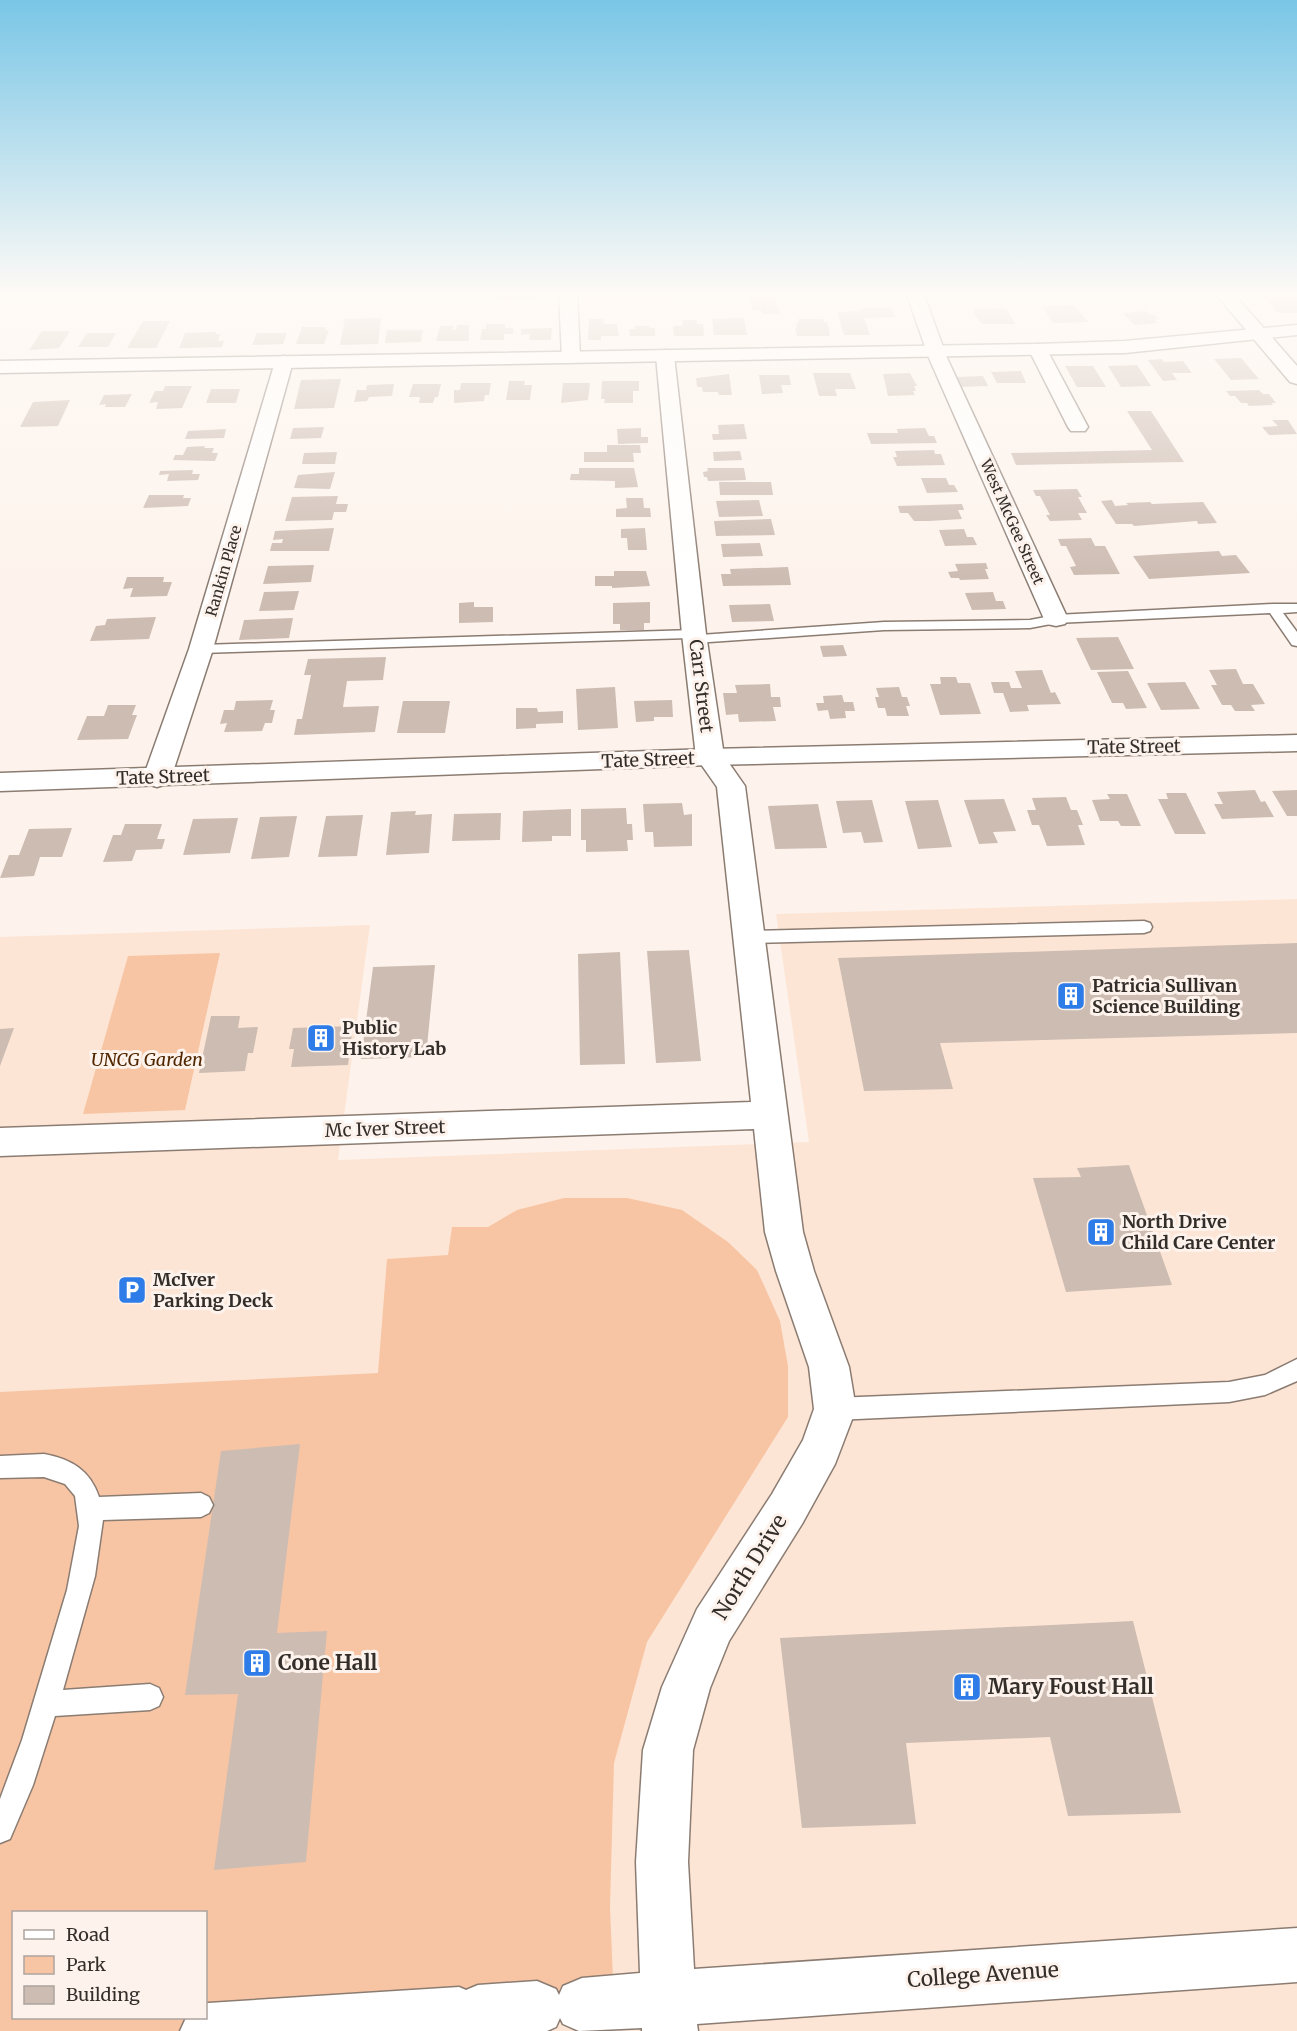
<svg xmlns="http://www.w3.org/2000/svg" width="1297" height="2031" font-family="Merriweather,serif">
<rect width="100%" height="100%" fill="#fdf3ec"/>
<path fill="#fde5d5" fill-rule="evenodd" d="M582,292H699L701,298L583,301Z
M1297,899V2031H0V937L370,925L338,1160L809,1142L776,914ZM14,1912H206V2018H14Z"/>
<path fill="#f8c5a4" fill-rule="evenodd" d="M220,953L185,1110L83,1114L128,956Z
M564,1198H627L682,1210L728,1242L757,1270L780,1321L788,1366V1417L647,1642L614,1763L610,1907L614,2003L285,2031H0V1392L378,1373L387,1259L448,1255L452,1227H488L517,1210ZM14,1912H206V2018H14Z"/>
<path fill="#cdbcb2" d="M497,292H535V300H496Z
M1260,292H1297V313H1278Z
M750,296H774L779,314H762L761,310H752Z
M1074,305L1088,322L1053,323L1042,306Z
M859,308H891L895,317L864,318L870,335H844L837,312L860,311Z
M1006,308L1015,324H982L973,313H975L973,309Z
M1146,311L1150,315H1154L1159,319H1154L1158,323L1134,325L1123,313Z
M381,318L378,344L340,345L345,319Z
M744,318L747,335H714L712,319Z
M589,319H603L604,324H617L619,336H601V340H588Z
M798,319H823L824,322H827L830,334L829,336H797L795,328H797L796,323H799Z
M683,320H697V324H703L704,336H674L673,326H682Z
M143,321H170L156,348H127Z
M486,324H505V328H513V334H504V340H480L482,329H486Z
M457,325H469V341H436L440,326H453L452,330H456Z
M635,326H649L650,328H655V336H630L629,329H635Z
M302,327H326L325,330H329L324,344H296Z
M552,328L551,340H529L530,334L521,335V329Z
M387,330H423L421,342L385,343Z
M42,331H70L59,348L29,350Z
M216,332V334H220L218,341H224L222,347L179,348L185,333Z
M87,333H116L108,347H78Z
M257,333H287L283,344L252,345Z
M1241,358L1259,379L1231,380L1214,359Z
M1162,359L1164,362L1183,361L1192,373H1172L1177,380L1163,381L1148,360Z
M1137,365L1151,386L1121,387L1108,366Z
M1065,366H1093L1106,387H1077Z
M1021,371L1026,383H997L991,372Z
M813,373H850L856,389H835L837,396H819Z
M910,373L917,386H914L916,391H913L915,395L888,396L883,374Z
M729,374L732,395H719L718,392H703L702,387H697L696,378Z
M759,375H789L791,385H781L783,393L762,394Z
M983,376L988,386L958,387L954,377Z
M341,379L334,408L294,409L301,380Z
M509,381H525L524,385H532L530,400H506Z
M602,381H639V391H633V403H604L605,399H601Z
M461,383H491L489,395H485L484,401L454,403V390H460Z
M563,383H590L588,400L561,403Z
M394,384L392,396L369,397L367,401L354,402L357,390H366L367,385Z
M413,384H441L438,397H435L433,403H419L420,397H409Z
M165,386H192L182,408L156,409L158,402L149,403L155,391H163Z
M211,389H240L236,403H206Z
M1259,390L1263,394H1269L1276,403H1271L1273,405L1249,406L1247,403H1241L1235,396H1230L1226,391Z
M132,394L125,407H105L106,404L99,405L104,395Z
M70,400L58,426L20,427L33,402Z
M1127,411H1151L1184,462L1016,465L1011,453L1152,450Z
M1272,420H1288L1297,434L1269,435L1262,427L1278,426Z
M744,424L747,439L713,440L712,434H719L718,425Z
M324,427L321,438L290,439L293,428Z
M641,428V437H648V443L618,444L617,429Z
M925,428L929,436H934L937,443L871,444L867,433H898L897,429Z
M226,429L224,438L185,439L188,431Z
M607,445H640L641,453H633L634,462H584V452H607Z
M205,446L204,448H214L212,453H218L215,461L173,460L175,455H183L187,447Z
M934,450L935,454H941L945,465L897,466L893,457H897L895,451Z
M740,451L742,460L714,461L713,452Z
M337,452L335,464H302L304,453Z
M579,468H634L638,487L615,488V481L570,480L571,474H579Z
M707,468H744L746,480L708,481L707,477H704L703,472L708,471Z
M193,470L192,474H200L198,480L167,481L169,474L159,475L160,471Z
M335,472L330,489L294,488L298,475Z
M921,478H946L949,485H954L958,492L927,493Z
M719,482H771L773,495H720Z
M1077,489L1082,497H1078L1087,513H1078L1082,520L1050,521L1046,515H1050L1040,496H1036L1033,490Z
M149,495H184L183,498H191L188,506L143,508Z
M338,496L336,504H348L346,512H334L332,520L285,521L292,497Z
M626,498H643L644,508H650L651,517H616V509L627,508Z
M759,500L763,516L719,517L716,501Z
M1112,500L1115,506L1128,505L1126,503L1150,502L1152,504L1203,502L1217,523L1198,524L1197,521L1134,526L1132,524H1116L1101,501Z
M962,504L964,510H958L962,519L929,521H914L908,513H900L898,506Z
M771,519L775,535L716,536L714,521Z
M334,528L329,551H270L272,543H282L283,539L273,540L275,531Z
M645,528L647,550H628L627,538H621V529Z
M964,529L967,537H973L977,545L945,546L939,530Z
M1091,538L1095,546H1105L1120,574L1074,575L1070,567L1076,566L1066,546H1061L1058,539Z
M760,543L763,556L723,557L721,544Z
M1219,551L1222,556L1236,555L1250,573L1149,579L1133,556Z
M986,563L988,569H985L989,579L960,580L959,578H951L948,572L958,571L955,564Z
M314,565L311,582L263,584L268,566Z
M788,567L791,585L723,586L721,574H731L730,569Z
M614,571H646L650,586L612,588V586H595V576H614Z
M127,577H164L163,582H172L167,596L130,597L133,588L123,589Z
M299,591L294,610L259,611L264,592Z
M993,592L996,601H1003L1006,609L972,610L965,593Z
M474,602V607H493V622L459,623V603Z
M650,602V623H644V630H620V624H613V603Z
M770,604L774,621L732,622L729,605Z
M156,617L149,639L90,641L96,626L105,625L107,619Z
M293,618L289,638L239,640L244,620Z
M1118,637L1134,669L1091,670L1076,638Z
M843,645L847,656L823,657L820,646Z
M386,657L383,680L347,681L343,707L379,706L375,732L294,735L297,719H302L311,675H304L308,659Z
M1236,669L1243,684H1253L1265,704L1251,705L1255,711H1235L1231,705H1222L1211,685H1217L1209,670Z
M1042,670L1051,693L1055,692L1061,704L1027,705L1029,711L1010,712L1003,693H994L991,682H1009L1011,688H1022L1015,671Z
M1128,671L1147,708L1126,709L1123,703H1112L1097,672Z
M940,677H956L958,683H970L981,714L940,715L930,684H941Z
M1185,682L1200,709L1161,710L1147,683Z
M770,684L771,697H780L781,707H773L776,721L739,722L738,714L726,715L723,693H737L735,685Z
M615,687L618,728L578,730L576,689Z
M899,687L902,697H907L910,706H906L909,716H887L885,708H878L875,697H879L876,688Z
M842,695L844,702H853L855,711H845L846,718L830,719L828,710L818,711L816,703H824L823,696Z
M273,700L270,710H275L272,723H265L262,731L224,732L227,723L220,724L224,710H234L236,701Z
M672,700L673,717H654V721L636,722L634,701Z
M403,701H450L445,733H397Z
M108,705H136L132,715H137L128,739L77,740L87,716H104Z
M516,708H537L538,712L563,711V723L536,724V728L516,729Z
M1255,790L1261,802L1265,801L1274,817L1222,819L1214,804H1223L1217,792Z
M1297,790V816H1287L1272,791Z
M1166,793H1186L1206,834H1175L1158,799H1168Z
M1107,794H1127L1141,826H1121L1118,821H1100L1092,800L1110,799Z
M1066,797L1071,810H1077L1083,825H1078L1085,845L1047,846L1039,825H1032L1027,810H1036L1032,798Z
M1004,799L1016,831L993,832L998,843L979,844L964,800Z
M872,800L883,842L864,843L861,832L843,833L836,801Z
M938,800L952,847L918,849L905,801Z
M682,803L684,815L692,814V846L654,847L653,832H645L643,804Z
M818,804L827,848L775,849L768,806Z
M626,808L627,824H632L633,840H627L628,851L586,852V840H581V809Z
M571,809V836H552V841L522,842L523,811Z
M416,811L415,815L432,814L429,853L386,855L391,812Z
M501,813L500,840L452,841L454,814Z
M363,815L357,856L318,857L326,816Z
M297,816L289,857L251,859L260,817Z
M238,818L230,853L183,855L193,819Z
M125,824H162L157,839H165L162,849L136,850L132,861L103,862L113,835H121Z
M72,828L62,857H40L34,876L0,878L9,855H19L29,829Z
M1297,943V1033L940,1043L953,1089L864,1091L838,958Z
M689,950L701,1061L656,1063L647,951Z
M620,952L625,1064L580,1065L578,954Z
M435,965L426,1057L361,1059L373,967Z
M211,1016H240L238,1028L258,1027L253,1053H248L245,1071L199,1073Z
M353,1026L348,1065L291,1067L294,1049H289L293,1028Z
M14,1028L0,1066V1029Z
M1129,1165L1172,1285L1066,1292L1033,1178L1081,1177L1077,1168Z
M300,1444L277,1633L327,1631L306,1862L214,1870L238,1694L185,1695L221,1451Z
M1133,1621L1181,1813L1068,1816L1050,1737L906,1743L916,1824L802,1828L780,1638Z"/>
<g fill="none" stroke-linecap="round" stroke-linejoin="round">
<g stroke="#8b7c72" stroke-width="3">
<path id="lane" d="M1273,604H1297V612L1283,613L1297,632V646L1292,645L1270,613L1056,623L1030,628L884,630L695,643L690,642L689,638L201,653L194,649L201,645L694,630L699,631L700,635L884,622L1030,620L1056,615Z
M1144,921L1150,923L1152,927L1150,931L1144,933L749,943L743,941L740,937L743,933L749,931Z
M1297,1359V1381L1265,1395L1229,1402L835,1420L827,1417L824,1409L827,1401L835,1398L1229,1382L1265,1375Z
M44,1454C71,1459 90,1470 99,1497L201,1493L209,1497L213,1505L209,1513L201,1517L103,1520L95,1576L63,1690L150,1684L159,1688L163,1697L159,1706L150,1710L55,1716L33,1785L10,1839L0,1843V1799L22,1740L67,1590L79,1526L75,1496L65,1484L44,1477L0,1478V1456Z"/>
</g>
<g stroke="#8b7c72" stroke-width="3">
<path id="street" d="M559,292H577L580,358L578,362H564L562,358Z
M906,292H923L947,358L1068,619L1065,624L1056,626L1047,624L1044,619L929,358Z
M1214,292H1232L1297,366V384L1290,382Z
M1038,344L1045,346L1047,350L1088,427L1085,431H1071L1068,427L1029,350L1031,346Z
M665,350L672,352L674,356L706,634L724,756L745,786L803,1232L814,1271L849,1367L856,1409L835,1464L802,1524L729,1641L710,1688L693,1750L688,1862L694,1969L1297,1928V1982L697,2024L698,2031H642V2028L579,2031L563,2024L560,2018L556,2027L547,2031H180L186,2018H206V2004L208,2003L459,1987L466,1990L478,1985L537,1981L556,1989L559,1995L563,1986L582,1978L640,1973L636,1862L643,1750L662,1687L697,1609L772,1494L803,1440L814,1409L809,1367L776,1271L765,1232L754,1129L0,1156V1128L751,1102L717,787L696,757L682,634L656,356L658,352Z
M284,356L291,358L293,362L213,649L171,778L167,784L157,787L147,784L143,778L189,649L275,362L277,358Z"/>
</g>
<g stroke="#8b7c72" stroke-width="3">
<path id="secondary" d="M1297,325V335L1125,353L0,373V361L1038,344L1125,341Z
M1297,735V751L710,765L0,791V773L710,749Z"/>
</g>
<use href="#lane" fill="#fff" fill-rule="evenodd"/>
<use href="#street" fill="#fff" fill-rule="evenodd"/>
<use href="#secondary" fill="#fff" fill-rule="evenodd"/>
</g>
<linearGradient id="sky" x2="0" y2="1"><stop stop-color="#79c6e6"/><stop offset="0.51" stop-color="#fefaf6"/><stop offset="1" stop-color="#fefaf6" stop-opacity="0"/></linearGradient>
<rect width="1297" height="577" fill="url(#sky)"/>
<defs>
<g id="building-square" transform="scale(1.5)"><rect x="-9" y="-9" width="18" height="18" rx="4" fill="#2e7ce8" stroke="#fdf3ec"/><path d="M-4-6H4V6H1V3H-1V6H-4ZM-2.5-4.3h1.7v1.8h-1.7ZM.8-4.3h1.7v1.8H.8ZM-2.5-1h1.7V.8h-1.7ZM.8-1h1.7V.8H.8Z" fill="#fff"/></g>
<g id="parking-square" transform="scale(1.5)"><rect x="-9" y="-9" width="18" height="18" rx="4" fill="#2e7ce8" stroke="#fdf3ec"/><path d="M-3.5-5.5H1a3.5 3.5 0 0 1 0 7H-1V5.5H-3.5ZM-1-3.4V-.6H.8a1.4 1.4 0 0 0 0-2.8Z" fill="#fff"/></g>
</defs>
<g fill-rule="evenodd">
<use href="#building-square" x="1071" y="996"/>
<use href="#building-square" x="321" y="1038"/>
<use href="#building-square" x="1101" y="1232"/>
<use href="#parking-square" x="132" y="1290"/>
<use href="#building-square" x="257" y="1663"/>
<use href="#building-square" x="967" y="1687"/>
</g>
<g text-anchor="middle" stroke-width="6" stroke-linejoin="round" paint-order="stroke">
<g font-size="15" fill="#342e2a" stroke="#fdf3ec">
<text transform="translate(1012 522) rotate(66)" y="5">West McGee Street</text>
<text transform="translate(224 571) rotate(-74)" y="5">Rankin Place</text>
</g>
<g font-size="18" fill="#342e2a" stroke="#fdf3ec">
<text transform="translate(701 686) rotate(83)" y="6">Carr Street</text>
<text transform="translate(1134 747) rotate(-1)" y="6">Tate Street</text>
<text transform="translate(648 760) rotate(-2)" y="6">Tate Street</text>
<text transform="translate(163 777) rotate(-2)" y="6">Tate Street</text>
<text transform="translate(385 1129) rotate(-2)" y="6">Mc Iver Street</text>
</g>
<g font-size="18" font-weight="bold" fill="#342e2a" stroke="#fdf3ec" text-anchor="start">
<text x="1092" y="992">Patricia Sullivan<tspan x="1092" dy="21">Science Building</tspan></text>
<text x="342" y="1034">Public<tspan x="342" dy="21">History Lab</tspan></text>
<text x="1122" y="1228">North Drive<tspan x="1122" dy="21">Child Care Center</tspan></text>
<text x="153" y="1286">McIver<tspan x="153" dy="21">Parking Deck</tspan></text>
</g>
<g font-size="18" font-style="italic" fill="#512701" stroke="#fdf3ec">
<text x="147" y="1066">UNCG Garden</text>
</g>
<g font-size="21" fill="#342e2a" stroke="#fdf3ec">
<text transform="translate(750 1567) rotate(-58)" y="7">North Drive</text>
<text transform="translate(983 1975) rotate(-4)" y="7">College Avenue</text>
</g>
<g font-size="21" font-weight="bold" fill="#342e2a" stroke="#fdf3ec" text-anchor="start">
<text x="278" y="1670">Cone Hall</text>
<text x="988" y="1694">Mary Foust Hall</text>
</g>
</g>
<rect x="12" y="1911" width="195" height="108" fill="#fdf3ec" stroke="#ada49e" stroke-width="1.5"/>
<rect x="24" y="1930" width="30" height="9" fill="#ffffff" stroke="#ada49e" stroke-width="1.5"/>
<text x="66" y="1941" font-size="18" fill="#342e2a">Road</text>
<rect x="24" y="1956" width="30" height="18" fill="#f8c5a4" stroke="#ada49e" stroke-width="1.5"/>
<text x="66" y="1971" font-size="18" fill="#342e2a">Park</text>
<rect x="24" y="1986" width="30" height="18" fill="#cdbcb2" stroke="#ada49e" stroke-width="1.5"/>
<text x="66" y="2001" font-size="18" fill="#342e2a">Building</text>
</svg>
